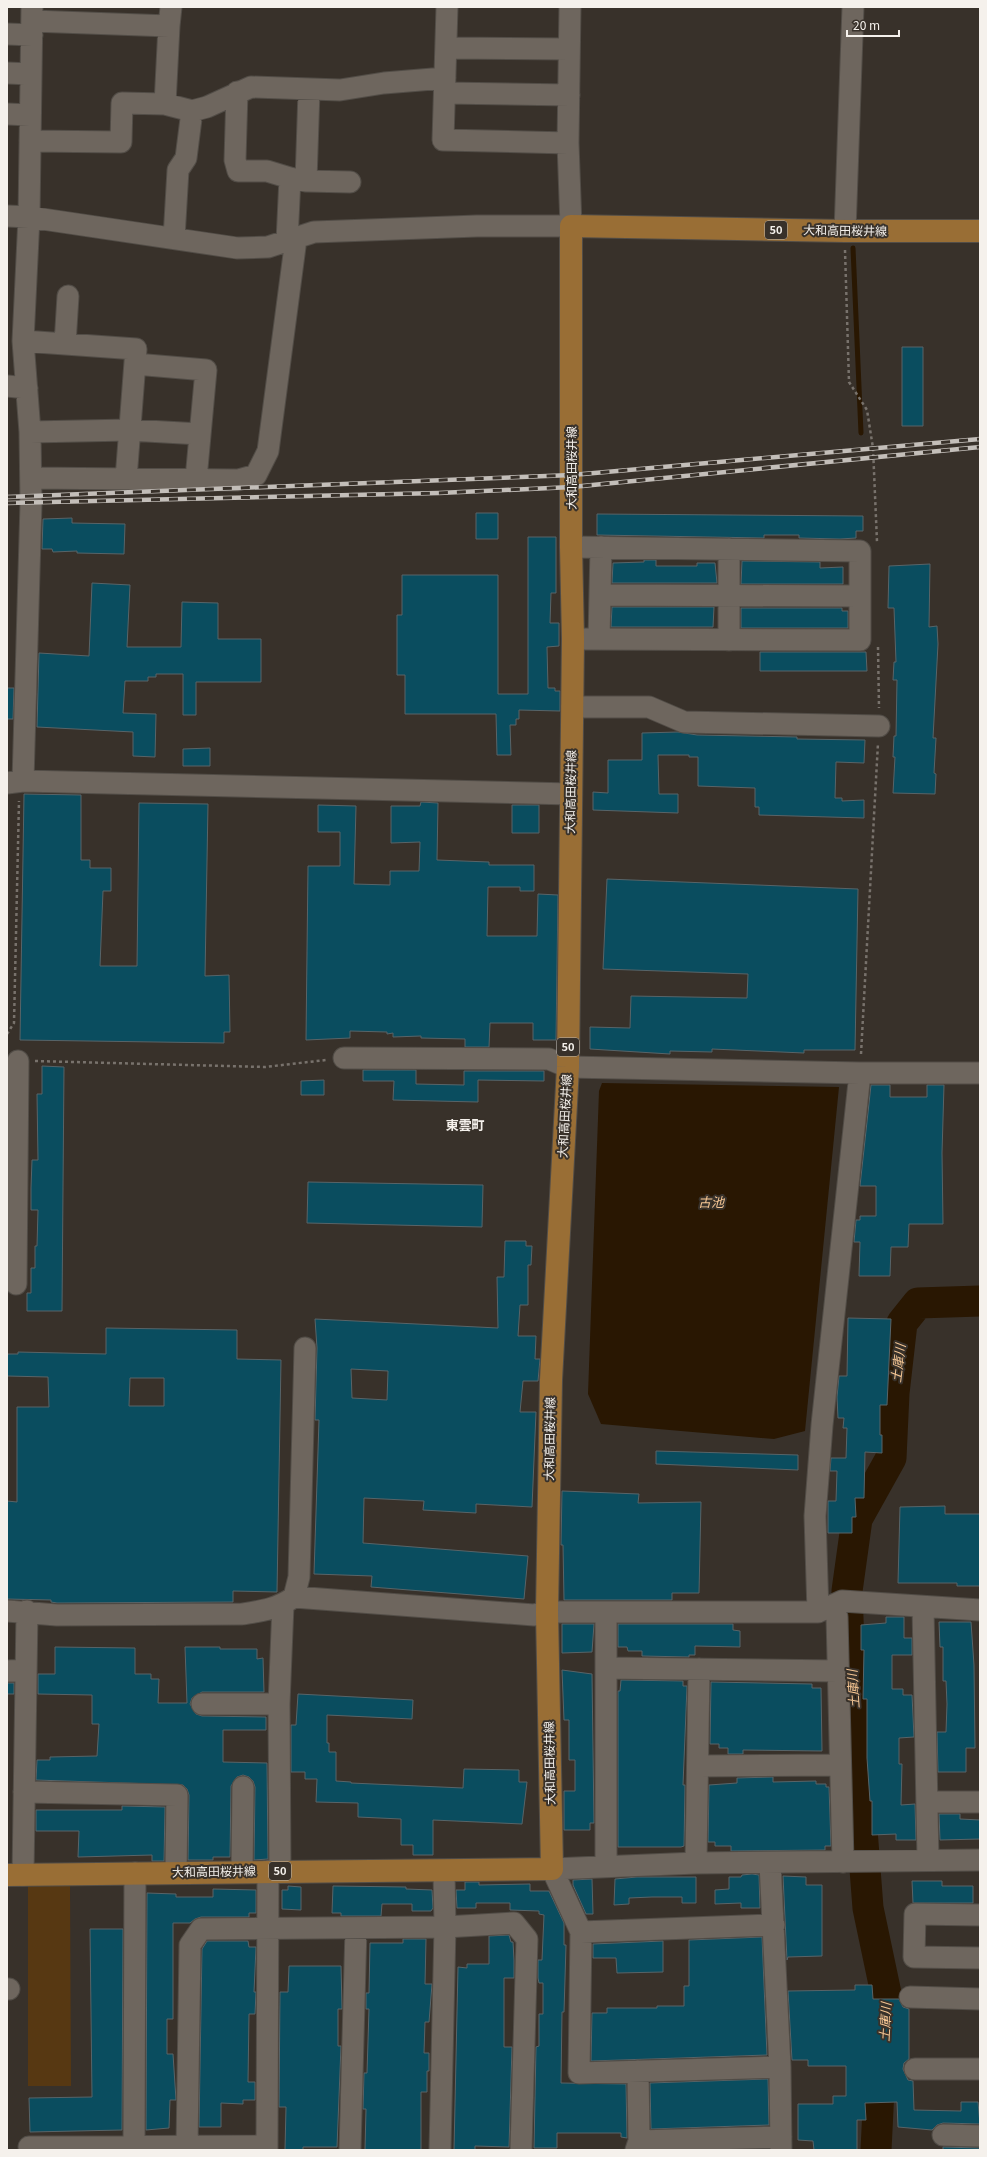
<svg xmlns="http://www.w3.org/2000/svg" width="987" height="2157" font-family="Georgia,'Noto Sans JP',serif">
<rect width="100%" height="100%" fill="#38312a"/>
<path fill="#573812" d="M70,1882L71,2086H28V1883Z"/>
<path fill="#291702" d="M602,1083L839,1087L805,1431L774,1439L601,1424L588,1394L599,1091Z"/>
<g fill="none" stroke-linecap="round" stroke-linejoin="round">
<path stroke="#291702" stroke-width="5" d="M853,248L861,433"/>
<path stroke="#291702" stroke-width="31" d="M876,2150L879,2089L888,2003L868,1908L850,1673L847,1591L857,1519L891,1458L894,1393L902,1323L918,1303L980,1301"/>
</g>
<path fill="#0a4d5f" stroke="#586468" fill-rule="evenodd" d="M902,347H923V426H902Z
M476,513H498V539H476Z
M597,514L863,516V531H856V538L840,539L799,538V535H764V538L597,535Z
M72,518V523L125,524L124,554L77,553V551L53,552L52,549H42L43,519Z
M528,537H556V593H551L550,623H559V646L547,647L548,688H555V691H560V711L519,710V719H516V725H510L511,755H497L496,714H405V675H397V615H402V575H498V694H528Z
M644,560H656V566H697V563H715L717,583H612L613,563L644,562Z
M742,561L820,562V568L843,567V584H741Z
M930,564L929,627L937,626L938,644L933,738H936L934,773L936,774L935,794L893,793L895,757H893L894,736H896L897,680H893L894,662H896L894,608H888L889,566Z
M92,583L130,585L127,647H181L182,602L218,603V639H261V682H196V715H183V674H156V677H148V681H125L123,713L156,714L155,757L133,756V732L37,727L39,653L89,656Z
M612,607H714L713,627H611Z
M741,608H842V611H848V628H741Z
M760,652H866L867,671H760Z
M7,688H14L13,719H7Z
M678,732L697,735L797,737V739L865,740L864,763L836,762L835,798H842V801L864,800V818L759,815V807H755V788L698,786V757H689V755H658L659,794H678V813L593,810V792L608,793V760H642V733Z
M210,748V766H183V749Z
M24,794L81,795V860H90V868H111V891H103L100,966H137L139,803L208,804L205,976L229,975L230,1032H224V1043L20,1040Z
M421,802L438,803L437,860L489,862V865H534V891H520V887H488L487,936H537L538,894L558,895L556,1040H533V1023H490L489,1047H465V1039L421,1038V1036L393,1037V1033L387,1034V1032L350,1031V1038L306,1040L308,866H340V832H318V805L356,806L354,884L390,885V871H419L420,842L391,843V806H420Z
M512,805H539V833H512Z
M607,879L858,889L855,1050H804V1053L712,1049V1052L670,1051V1054L590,1049V1027L630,1028L631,996L747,998L748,974L603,969Z
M42,1066L64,1067L62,1311H27V1293H31V1268H35V1246H37L38,1210H31V1188L32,1160H38L37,1094H42Z
M363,1070H416V1084L464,1085V1071H544V1081L478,1080V1102L393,1100L394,1081H363Z
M324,1080V1095H301V1081Z
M871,1085H890V1097H927V1085H944L942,1153L943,1224H909L908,1247H891L890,1276H859L860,1242H854L856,1220H860V1216H876V1186H860Z
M308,1182L483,1185L482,1227L307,1223Z
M505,1241H526V1246H532L531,1265H528V1305H520L518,1336H536L535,1359H540L538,1381H523L520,1412H536L532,1507L476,1504V1513L423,1510L424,1501L364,1498L363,1543L528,1556L524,1599L371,1587L372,1576L314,1574L319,1420H315L317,1348L315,1319L498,1328L497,1277H504ZM351,1369L388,1371L387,1400L352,1398Z
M848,1318L891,1319L887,1405H880V1435H882V1453L865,1452L864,1498H855L856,1517H852V1533H828V1501H836L837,1471H830L831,1458H846L847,1428H843L844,1418H838L837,1397L839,1376H847Z
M106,1328L237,1330V1359L281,1360L277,1592L233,1591V1602L57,1603L51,1602V1600L7,1599V1501L17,1502V1407H49L48,1377L7,1376V1356L8,1354H18V1352L106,1354ZM130,1378H164V1406H129Z
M656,1451L798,1455V1470L656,1464Z
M562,1491L639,1494L638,1503L701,1502L699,1593H672V1600H564L563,1545H561Z
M945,1506V1514H980V1586H957V1583H898L900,1507Z
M886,1617H904V1638H912V1655H892V1689H903V1695H912L914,1737L899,1738V1764H902L901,1805L915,1804L916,1840H896V1834L872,1835V1801H870L867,1758V1699H863L864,1650H861V1625L886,1623Z
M939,1622H971L974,1665L975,1748H966V1772H938L937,1732H946L947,1704L946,1681H943V1647H940Z
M562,1624H594L592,1652L562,1653Z
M618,1624H733V1630L740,1631V1647L695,1646V1655H689V1657L642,1656V1651H628L627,1647H618Z
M55,1647L135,1648V1674H151V1679H159L158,1703H187L185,1647H220V1649H257V1659L263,1658L264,1692H202L192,1698L190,1704L196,1714L202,1716L266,1717V1730H223V1762L267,1763L268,1859L254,1860L255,1787L253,1781L249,1777L243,1775L237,1777L231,1786L230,1857H213V1860H188L189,1795L187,1789L183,1785L36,1780L37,1760H50V1757L97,1756L99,1724H92V1695L38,1694V1674H55Z
M562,1670L592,1674L594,1823H590V1830H564V1791H575V1760H569V1720H564Z
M621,1680L683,1681V1686H687L683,1785H685L684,1846L681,1847H618V1691H620Z
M711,1682L812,1684V1688H821L822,1751L743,1750V1754H728V1748H719V1744H710Z
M7,1683H14V1694H7Z
M298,1694L413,1700L412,1719L327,1715V1743H329V1752H336V1781L351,1782V1783L463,1788L464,1769L519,1770V1782H527L522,1824L433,1820V1855H413V1845H401V1819L358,1817V1803L316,1802L317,1779H305V1772H291V1725H296Z
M773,1777V1782L816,1781V1784H826V1787H829L831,1846H825V1850L731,1851V1846H715V1842H708L709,1785L737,1783V1778Z
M122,1806L165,1807L164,1861H152V1855L78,1857L79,1831H36V1810H122Z
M939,1814H960V1819L980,1820V1839L940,1840Z
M752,1874L759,1875L760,1908H741V1903L715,1904V1890L729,1889V1877H741L742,1875Z
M783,1876L806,1877V1885H822V1956L788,1957L787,1960Z
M637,1877H696V1903H682V1897H652L629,1898V1904L614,1905L615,1879Z
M592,1879L593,1914H586L573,1885V1880Z
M912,1881H942V1886H973V1903H913Z
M465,1882H479V1885L530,1884V1891H549L564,1923V1945H566L564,2012H562L561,2083L626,2084L627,2138L621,2137V2133H557V2148H534L536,2047L539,2046V2014H543V1983H539L538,1978V1960H542L544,1915L539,1914V1911L510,1910V1903H476V1908H457L456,1890H465Z
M288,1886L301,1887V1910L282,1909V1890H288Z
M333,1886L406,1887V1889L432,1890L433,1908L431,1911H412V1904H382L381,1916H341V1913H332Z
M213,1889L256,1890V1913H249V1917H201L195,1919L190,1923H173V2019H167V2054H173L176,2100H170L169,2128L146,2130L147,1893L176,1894V1897H213Z
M90,1929H123L122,2130L30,2132L29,2098L92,2097Z
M509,1935L511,1942H513L514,1960V1978H504V2047H512L509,2147L475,2146V2150H454L458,1967L467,1968V1964H489V1936Z
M762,1937L767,2055L591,2061L592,2013H607V2008H657V2006H684V1986H689V1940Z
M403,1939H426L425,1984H432L429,2022H425L424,2053H429V2071H427V2092H421V2150H365L366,2109H363L364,2073H367L369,2009H366V1993H369L370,1943H403Z
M207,1941H248L249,1947H256L254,1992H256L255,2014H249L248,2082H255V2100H243V2104L221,2103V2127H199L202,1949Z
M663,1941V1972L617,1973L616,1958H593V1944Z
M289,1966H341L342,2009H338V2046H341L337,2147H303V2150H285L286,2107H279L280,1992H288Z
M855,1985H872L873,1999H899L903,2007L909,2009V2059L904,2063L903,2069L908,2080L913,2081L914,2110L961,2111V2102H978L980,2124L943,2123L937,2125L932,2130L898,2127L897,2102L865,2103L866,2120H857V2150H814L813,2141L798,2140V2104H833V2096H846V2066H808V2060H792L788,1991L855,1990Z
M768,2079L769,2125L651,2129L650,2083Z
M943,2147L980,2148V2150H943Z"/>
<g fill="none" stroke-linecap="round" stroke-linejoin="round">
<g stroke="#524d47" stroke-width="23">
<path id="minor" d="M447,7L443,140L568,143
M32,21L169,26L165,104
M169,26L171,7
M7,34L32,35
M446,48L569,49
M7,73L31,74
M237,92L235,160L238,171H267L290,178
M445,93L569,95
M7,114L30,115
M30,141L121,142L122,103L165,104L192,111L207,107L251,87L340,90L384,83L445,78
M306,181L309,91
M7,216L29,217L237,248L268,247L314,232L477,226H571L568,143L570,7
M845,231L853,7
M174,238L178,170L186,158L192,111
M287,241L290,178L306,181L350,182
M23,341L136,349L126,479
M65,344L68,296
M135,364L206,370L196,479
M7,386L27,388
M30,432L129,430L200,434
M31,478L238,480L256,475L268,451L296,239
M571,547L860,551V640L573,639
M729,549V640
M600,595L860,596
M599,639L601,547
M572,707H649L684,722L879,726
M23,781L31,503L30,432L23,341L29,217L32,7
M7,783L23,781L571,794
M344,1058L549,1059L568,1067L860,1073H980
M16,1284L18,1061
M294,1597L299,1577L305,1348
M830,1606L837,1617L843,1862
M923,1607L928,1859
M7,1611L57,1615L242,1614C262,1611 277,1609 294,1597L534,1615L547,1612H818L842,1601L980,1610
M606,1612V1867
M818,1612L815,1516L822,1425L860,1073
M606,1668L838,1671
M7,1671L26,1670
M202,1704H279
M698,1766L840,1765
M24,1792L177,1795L176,1873
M927,1802H980
M696,1863L699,1669
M770,1863L780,2067L781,2150
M280,1871L279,1704L283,1605
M242,1872L243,1787
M23,1875L27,1611
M980,1915L915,1914L914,1957L980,1958
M581,1932L774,1925
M7,1989H9
M910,1997L980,1999
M780,2067L579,2073L581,1932L552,1869L696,1863L980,1860
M915,2069H980
M943,2135L980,2136
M639,2141L781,2137
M134,2146L135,1873
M187,2146L190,1945L201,1929L445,1927L514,1923L527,1939L521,2150
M267,2146L268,1871
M29,2147L267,2146V2150
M350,2150L356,1928
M440,2150L445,1927L444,1871
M636,2150L639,2141L638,2071"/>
</g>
<g stroke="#524d47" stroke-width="24">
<path id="major" d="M7,1875L552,1869L547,1612L551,1380L568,1067L573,639L571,547V226L845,231H980"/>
</g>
<path stroke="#78726c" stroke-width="2.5" stroke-dasharray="3 3" stroke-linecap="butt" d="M845,250L849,382L867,410L873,448L877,542
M878,647L879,708
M7,1034L14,1023L19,801
M861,1054L878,743
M35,1061L265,1067L326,1060"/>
<use href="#minor" stroke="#6e665e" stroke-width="21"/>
<use href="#major" stroke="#996e35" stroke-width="22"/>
<g stroke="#c3beb9" stroke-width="4.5">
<path id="rail" d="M7,497L572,475L980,439
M7,503L439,493L572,487L980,447"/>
</g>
<use href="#rail" stroke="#38312a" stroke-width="3" stroke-dasharray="9" stroke-linecap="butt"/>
</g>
<g text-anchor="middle" stroke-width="4" stroke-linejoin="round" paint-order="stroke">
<g fill="#38312a" stroke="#bcb7b2" stroke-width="1">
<rect x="765" y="221" width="22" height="18" rx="3"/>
<rect x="557" y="1038" width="22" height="18" rx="3"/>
<rect x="269" y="1862" width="22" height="18" rx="3"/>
</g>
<g font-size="11" font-weight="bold" fill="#f5f1ec">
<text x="776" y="234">50</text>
<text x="568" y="1051">50</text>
<text x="280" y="1875">50</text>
</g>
<g font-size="12" fill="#f5f1ec" stroke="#38312a">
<text transform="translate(845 231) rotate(1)" y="4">大和高田桜井線</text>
<text transform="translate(572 468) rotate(-90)" y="4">大和高田桜井線</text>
<text transform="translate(571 792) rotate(-89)" y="4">大和高田桜井線</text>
<text transform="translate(565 1116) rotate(-87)" y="4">大和高田桜井線</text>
<text transform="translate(550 1439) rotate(-89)" y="4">大和高田桜井線</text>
<text transform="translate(550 1763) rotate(-91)" y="4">大和高田桜井線</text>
<text transform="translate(214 1872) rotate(-1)" y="4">大和高田桜井線</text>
</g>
<g font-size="13" font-weight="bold" fill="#f5f1ec" stroke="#38312a">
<text x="465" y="1130">東雲町</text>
</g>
<g font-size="13" font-style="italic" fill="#f7c794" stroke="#38312a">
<text x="711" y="1207">古池</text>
<text transform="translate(898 1363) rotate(-83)" y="5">土庫川</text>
<text transform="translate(853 1689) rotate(-94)" y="5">土庫川</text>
<text transform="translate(885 2022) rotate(-87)" y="5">土庫川</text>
</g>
</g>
<rect width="987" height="2157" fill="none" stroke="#f5f1ec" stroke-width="16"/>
<path d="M847 30v6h52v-6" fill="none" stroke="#f5f1ec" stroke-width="2"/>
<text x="853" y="30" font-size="12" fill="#f5f1ec" stroke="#38312a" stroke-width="3" paint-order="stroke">20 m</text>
</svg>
